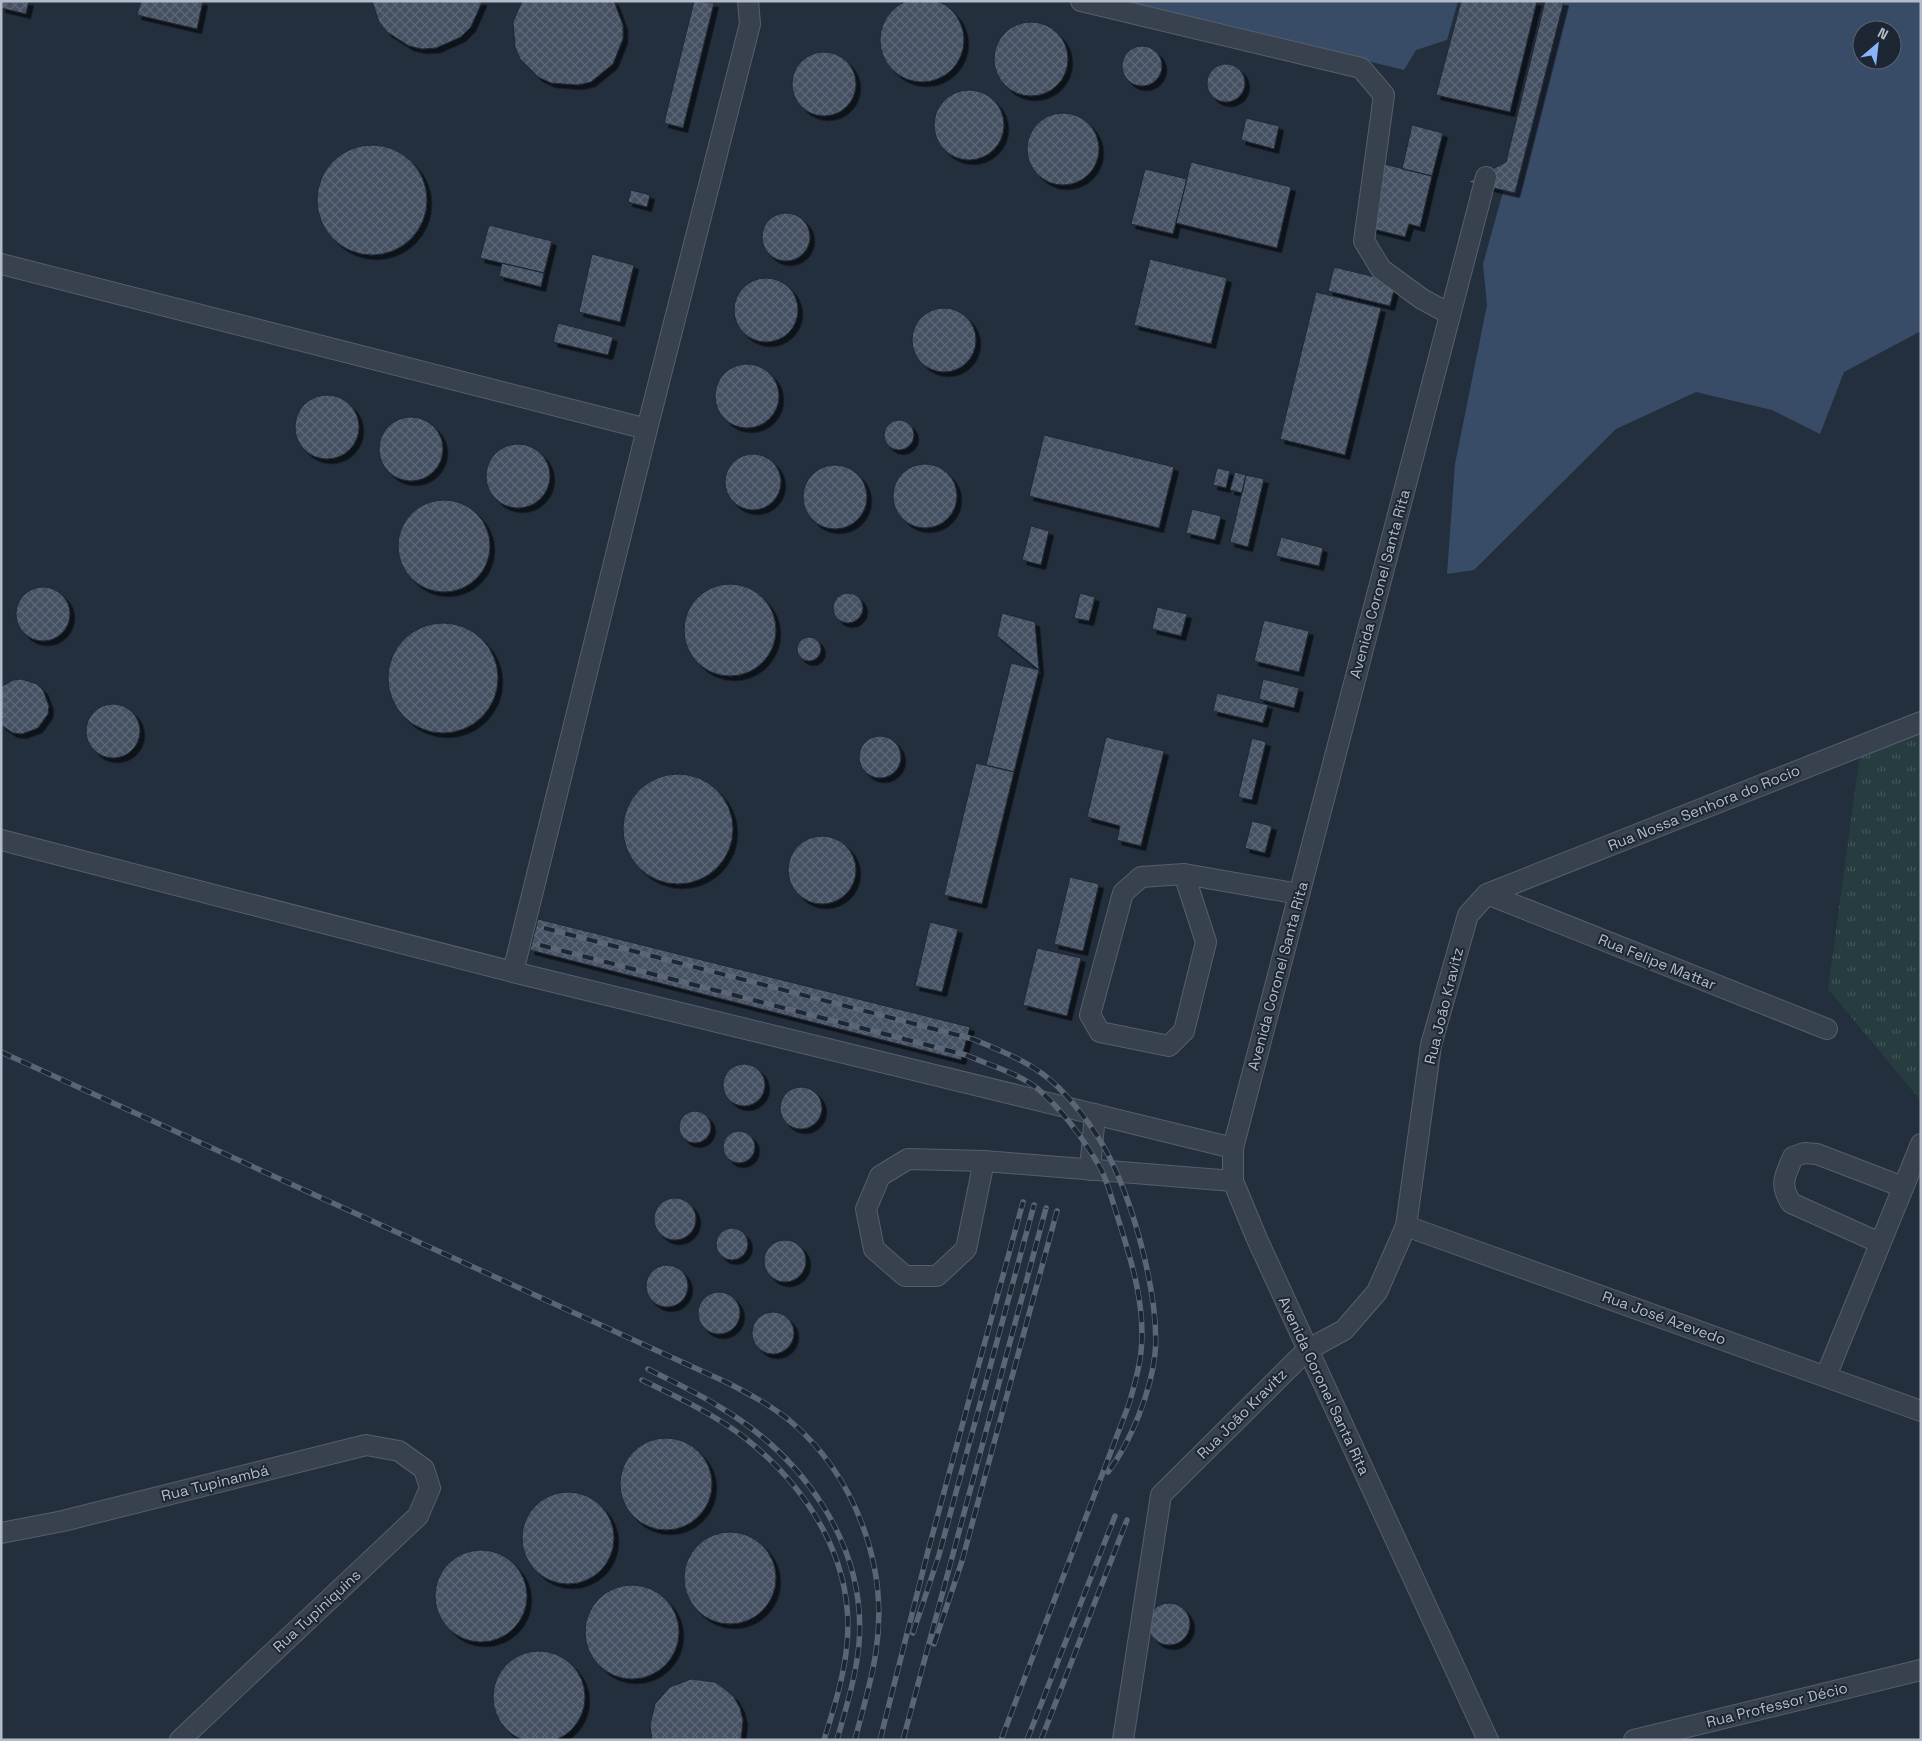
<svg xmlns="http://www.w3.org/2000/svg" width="1922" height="1741" font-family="'Space Grotesk',sans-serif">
<defs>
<pattern id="park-tufts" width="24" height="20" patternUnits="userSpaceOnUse" patternTransform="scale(1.25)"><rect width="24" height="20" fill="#263c3f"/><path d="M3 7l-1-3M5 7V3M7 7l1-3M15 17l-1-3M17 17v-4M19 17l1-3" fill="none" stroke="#435659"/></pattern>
<pattern id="building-cross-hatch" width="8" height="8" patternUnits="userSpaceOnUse" patternTransform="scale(1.25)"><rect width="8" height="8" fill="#455162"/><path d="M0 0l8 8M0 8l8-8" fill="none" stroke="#5d6877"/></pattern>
<filter id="shadow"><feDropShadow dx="4.5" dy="4.5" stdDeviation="0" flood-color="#0009"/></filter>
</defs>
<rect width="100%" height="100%" fill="#242f3e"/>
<path fill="url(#park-tufts)" d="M1921,725V1101L1828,989L1861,747Z"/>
<path fill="#394c67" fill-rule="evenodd" d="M1123,1H1458L1447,40L1416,50L1404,70Z
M1556,1H1921V331L1844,372L1820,434L1772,410L1696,392L1616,429L1474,570L1447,574L1455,464L1487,305L1483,264ZM1862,30H1892V60H1862Z"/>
<path fill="url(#building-cross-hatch)" stroke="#1f2835" filter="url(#shadow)" d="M880 40a42 42 0 1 1 84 0a42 42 0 1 1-84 0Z
M1,1H29L26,14L1,8Z
M141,1H203L197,29L137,15Z
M372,1H482V2L471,27L461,37L436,48L422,49L409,46L387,32L379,22Z
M522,1H614L623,25V39L613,64L591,82L578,85L551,83L538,77L520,59L515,47L513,22Z
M694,1L714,3L683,128L664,123Z
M1461,1H1537L1510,112L1436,95Z
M1545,1H1564L1515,193L1468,182L1506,162Z
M994 59a37 37 0 1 1 74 0a37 37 0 1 1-74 0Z
M1122 66a20 20 0 1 1 40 0a20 20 0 1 1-40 0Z
M792 84a32 32 0 1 1 64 0a32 32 0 1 1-64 0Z
M1207 83a19 19 0 1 1 38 0a19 19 0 1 1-38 0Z
M934 125a35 35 0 1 1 70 0a35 35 0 1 1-70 0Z
M1027 149a36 36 0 1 1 72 0a36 36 0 1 1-72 0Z
M1246,118L1279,126L1274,149L1241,140Z
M1412,125L1443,133L1432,176L1402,169Z
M317 200a55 55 0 1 1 110 0a55 55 0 1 1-110 0Z
M1191,162L1291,187L1277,248L1176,223Z
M1384,164L1432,176L1420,227L1409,224L1405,237L1369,228Z
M1145,169L1187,179L1173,234L1131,224Z
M631,190L650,195L647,207L628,202Z
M762 237a24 24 0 1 1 48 0a24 24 0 1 1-48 0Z
M489,225L552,241L544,273L480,258Z
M592,254L634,265L620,322L579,312Z
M1150,259L1227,278L1211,344L1134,325Z
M502,263L544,273L541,287L499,276Z
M1334,267L1396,282L1390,306L1328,291Z
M734 310a32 32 0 1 1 64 0a32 32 0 1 1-64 0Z
M1316,292L1381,308L1345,455L1280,439Z
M912 340a32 32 0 1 1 64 0a32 32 0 1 1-64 0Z
M558,323L613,337L608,355L553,342Z
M715 396a32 32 0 1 1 64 0a32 32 0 1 1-64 0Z
M295 427a32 32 0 1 1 64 0a32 32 0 1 1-64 0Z
M379 449a32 32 0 1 1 64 0a32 32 0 1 1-64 0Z
M884 435a15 15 0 1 1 30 0a15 15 0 1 1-30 0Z
M1044,435L1174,467L1159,528L1029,496Z
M486 476a32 32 0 1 1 64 0a32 32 0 1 1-64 0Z
M725 482a28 28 0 1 1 56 0a28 28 0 1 1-56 0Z
M893 496a32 32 0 1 1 64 0a32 32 0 1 1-64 0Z
M803 497a32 32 0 1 1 64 0a32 32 0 1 1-64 0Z
M1217,468L1230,471L1226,488L1213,485Z
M1235,472L1246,475L1242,493L1230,490Z
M1246,475L1264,479L1248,547L1230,542Z
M398 546a46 46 0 1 1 92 0a46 46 0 1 1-92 0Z
M1192,509L1221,516L1215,540L1186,533Z
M1031,526L1049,531L1041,565L1022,560Z
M1281,537L1323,548L1319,566L1276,556Z
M684 630a46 46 0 1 1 92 0a46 46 0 1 1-92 0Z
M16 614a27 27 0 1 1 54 0a27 27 0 1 1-54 0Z
M833 608a15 15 0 1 1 30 0a15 15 0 1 1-30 0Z
M1080,593L1095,597L1089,621L1074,618Z
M1157,607L1187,614L1181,636L1152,629Z
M1002,613L1035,622L1039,670L997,636Z
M1264,620L1309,631L1299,672L1254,661Z
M388 678a55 55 0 1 1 110 0a55 55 0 1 1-110 0Z
M797 649a12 12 0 1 1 24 0a12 12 0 1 1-24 0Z
M1011,663L1039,670L1014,772L986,765Z
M22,679L37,684L43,690L49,706L48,714L38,728L22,734L13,733L1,725V687L13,680Z
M1263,679L1299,688L1294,708L1259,699Z
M1217,693L1268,705L1263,723L1213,711Z
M86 731a27 27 0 1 1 54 0a27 27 0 1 1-54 0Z
M859 757a21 21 0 1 1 42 0a21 21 0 1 1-42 0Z
M1106,737L1164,751L1141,846L1117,840L1120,826L1087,817Z
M1252,738L1266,742L1252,800L1238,797Z
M976,763L1014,772L982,904L944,895Z
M623 829a55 55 0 1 1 110 0a55 55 0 1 1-110 0Z
M1252,821L1272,826L1265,853L1245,848Z
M788 870a34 34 0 1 1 68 0a34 34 0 1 1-68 0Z
M1070,877L1099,884L1083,951L1054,944Z
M538,919L970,1027L961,1060L530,950Z
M930,922L958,929L942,992L915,986Z
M1037,948L1081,958L1067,1016L1023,1005Z
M723 1085a21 21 0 1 1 42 0a21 21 0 1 1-42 0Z
M780 1108a21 21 0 1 1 42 0a21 21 0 1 1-42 0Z
M679 1127a16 16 0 1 1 32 0a16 16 0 1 1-32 0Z
M723 1147a16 16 0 1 1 32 0a16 16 0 1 1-32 0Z
M654 1219a21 21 0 1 1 42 0a21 21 0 1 1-42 0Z
M716 1244a16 16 0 1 1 32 0a16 16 0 1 1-32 0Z
M764 1261a21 21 0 1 1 42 0a21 21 0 1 1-42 0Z
M646 1286a21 21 0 1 1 42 0a21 21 0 1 1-42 0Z
M698 1313a21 21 0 1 1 42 0a21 21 0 1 1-42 0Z
M752 1333a21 21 0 1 1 42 0a21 21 0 1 1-42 0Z
M620 1484a46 46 0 1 1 92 0a46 46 0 1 1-92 0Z
M522 1538a46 46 0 1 1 92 0a46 46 0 1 1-92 0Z
M684 1578a46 46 0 1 1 92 0a46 46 0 1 1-92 0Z
M435 1596a46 46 0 1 1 92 0a46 46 0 1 1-92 0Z
M585 1632a47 47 0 1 1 94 0a47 47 0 1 1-94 0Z
M1148 1624a21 21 0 1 1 42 0a21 21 0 1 1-42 0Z
M493 1697a46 46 0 1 1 92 0a46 46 0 1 1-92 0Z
M691,1679L715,1682L725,1689L734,1697L740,1708L743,1720L741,1740H652L650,1725L655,1704L670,1687Z"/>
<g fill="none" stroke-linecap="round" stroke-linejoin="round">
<g stroke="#565f6c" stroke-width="22">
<path id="minor" d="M1081,1L1361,68L1384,95L1364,241L1381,269L1422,299L1450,314
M1486,177L1233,1148V1181L1257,1239L1488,1740
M1,264L647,429
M1,840L513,972L1233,1148
M1184,874L1206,942L1184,1031L1169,1046L1100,1032L1090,1015L1123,893L1141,877L1184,874L1299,894
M1487,894L1827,1029
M513,972L647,429L750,24L748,1
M984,1161L966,1249L937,1276H905L874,1249L866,1209L880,1176L908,1159L984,1161L1233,1181
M1090,1170L1095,1114
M1406,1226L1921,1411
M1880,1243L1791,1203C1779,1184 1785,1176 1793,1157L1804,1153L1817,1154L1903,1187
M1826,1376L1921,1144
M1,1533L63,1521L366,1445L399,1451L424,1469L430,1488L418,1516L180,1740
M1123,1740L1161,1495L1307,1350L1344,1330L1377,1292L1406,1226L1431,1045L1468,915L1487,894L1921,722
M1634,1740L1921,1670"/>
</g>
<use href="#minor" stroke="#38414e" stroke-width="20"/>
<g stroke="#5a6575" stroke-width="5.5">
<path id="rail" d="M544,928L973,1039C1003,1052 1034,1063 1058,1087C1079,1108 1102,1139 1114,1167C1136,1214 1160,1302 1155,1354C1151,1391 1131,1442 1108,1472
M540,945L966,1055C989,1065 1018,1073 1038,1089C1063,1111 1084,1139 1101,1169C1108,1183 1112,1200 1117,1215C1131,1259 1146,1306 1141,1352C1139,1370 1134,1387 1129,1404L1001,1740
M1,1052L728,1383C749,1394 770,1405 789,1420C855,1475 889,1566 876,1651C872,1681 862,1711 855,1740
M648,1369C671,1381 696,1392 718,1406C802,1455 867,1544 859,1644C856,1677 846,1708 837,1740
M642,1380C677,1397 714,1414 745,1438C808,1488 855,1561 847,1644C844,1677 834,1708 824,1740
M913,1633L939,1555L1034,1205
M934,1644L962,1561L1057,1211
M880,1740L928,1551L1023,1202
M903,1740L1046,1208
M1027,1740L1115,1516
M1041,1740L1127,1520"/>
</g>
<use href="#rail" stroke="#1d2633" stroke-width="4" stroke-dasharray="11" stroke-linecap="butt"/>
</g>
<g text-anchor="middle" stroke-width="4" stroke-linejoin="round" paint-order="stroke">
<g font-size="15" fill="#b4bcc9" stroke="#1d2633">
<text transform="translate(1380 584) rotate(-75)" y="5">Avenida Coronel Santa Rita</text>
<text transform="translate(1704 808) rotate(-22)" y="5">Rua Nossa Senhora do Rocio</text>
<text transform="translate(1657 962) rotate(22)" y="5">Rua Felipe Mattar</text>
<text transform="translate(1278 976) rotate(-75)" y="5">Avenida Coronel Santa Rita</text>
<text transform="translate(1444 1006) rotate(-76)" y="5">Rua João Kravitz</text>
<text transform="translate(1664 1318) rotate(20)" y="5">Rua José Azevedo</text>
<text transform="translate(1324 1386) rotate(65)" y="5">Avenida Coronel Santa Rita</text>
<text transform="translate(1242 1414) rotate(-45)" y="5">Rua João Kravitz</text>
<text transform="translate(215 1483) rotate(-14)" y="5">Rua Tupinambá</text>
<text transform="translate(317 1611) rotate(-43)" y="5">Rua Tupiniquins</text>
<text transform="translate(1777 1705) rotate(-14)" y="5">Rua Professor Décio</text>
</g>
</g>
<rect width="1922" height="1741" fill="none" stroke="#b4bcc9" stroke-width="5"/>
<g transform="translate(1877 45) rotate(28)"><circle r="24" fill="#1d2633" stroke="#59626f"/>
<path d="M0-4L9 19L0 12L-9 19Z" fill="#8ab4f8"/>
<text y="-8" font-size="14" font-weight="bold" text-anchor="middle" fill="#b4bcc9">N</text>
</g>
</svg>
